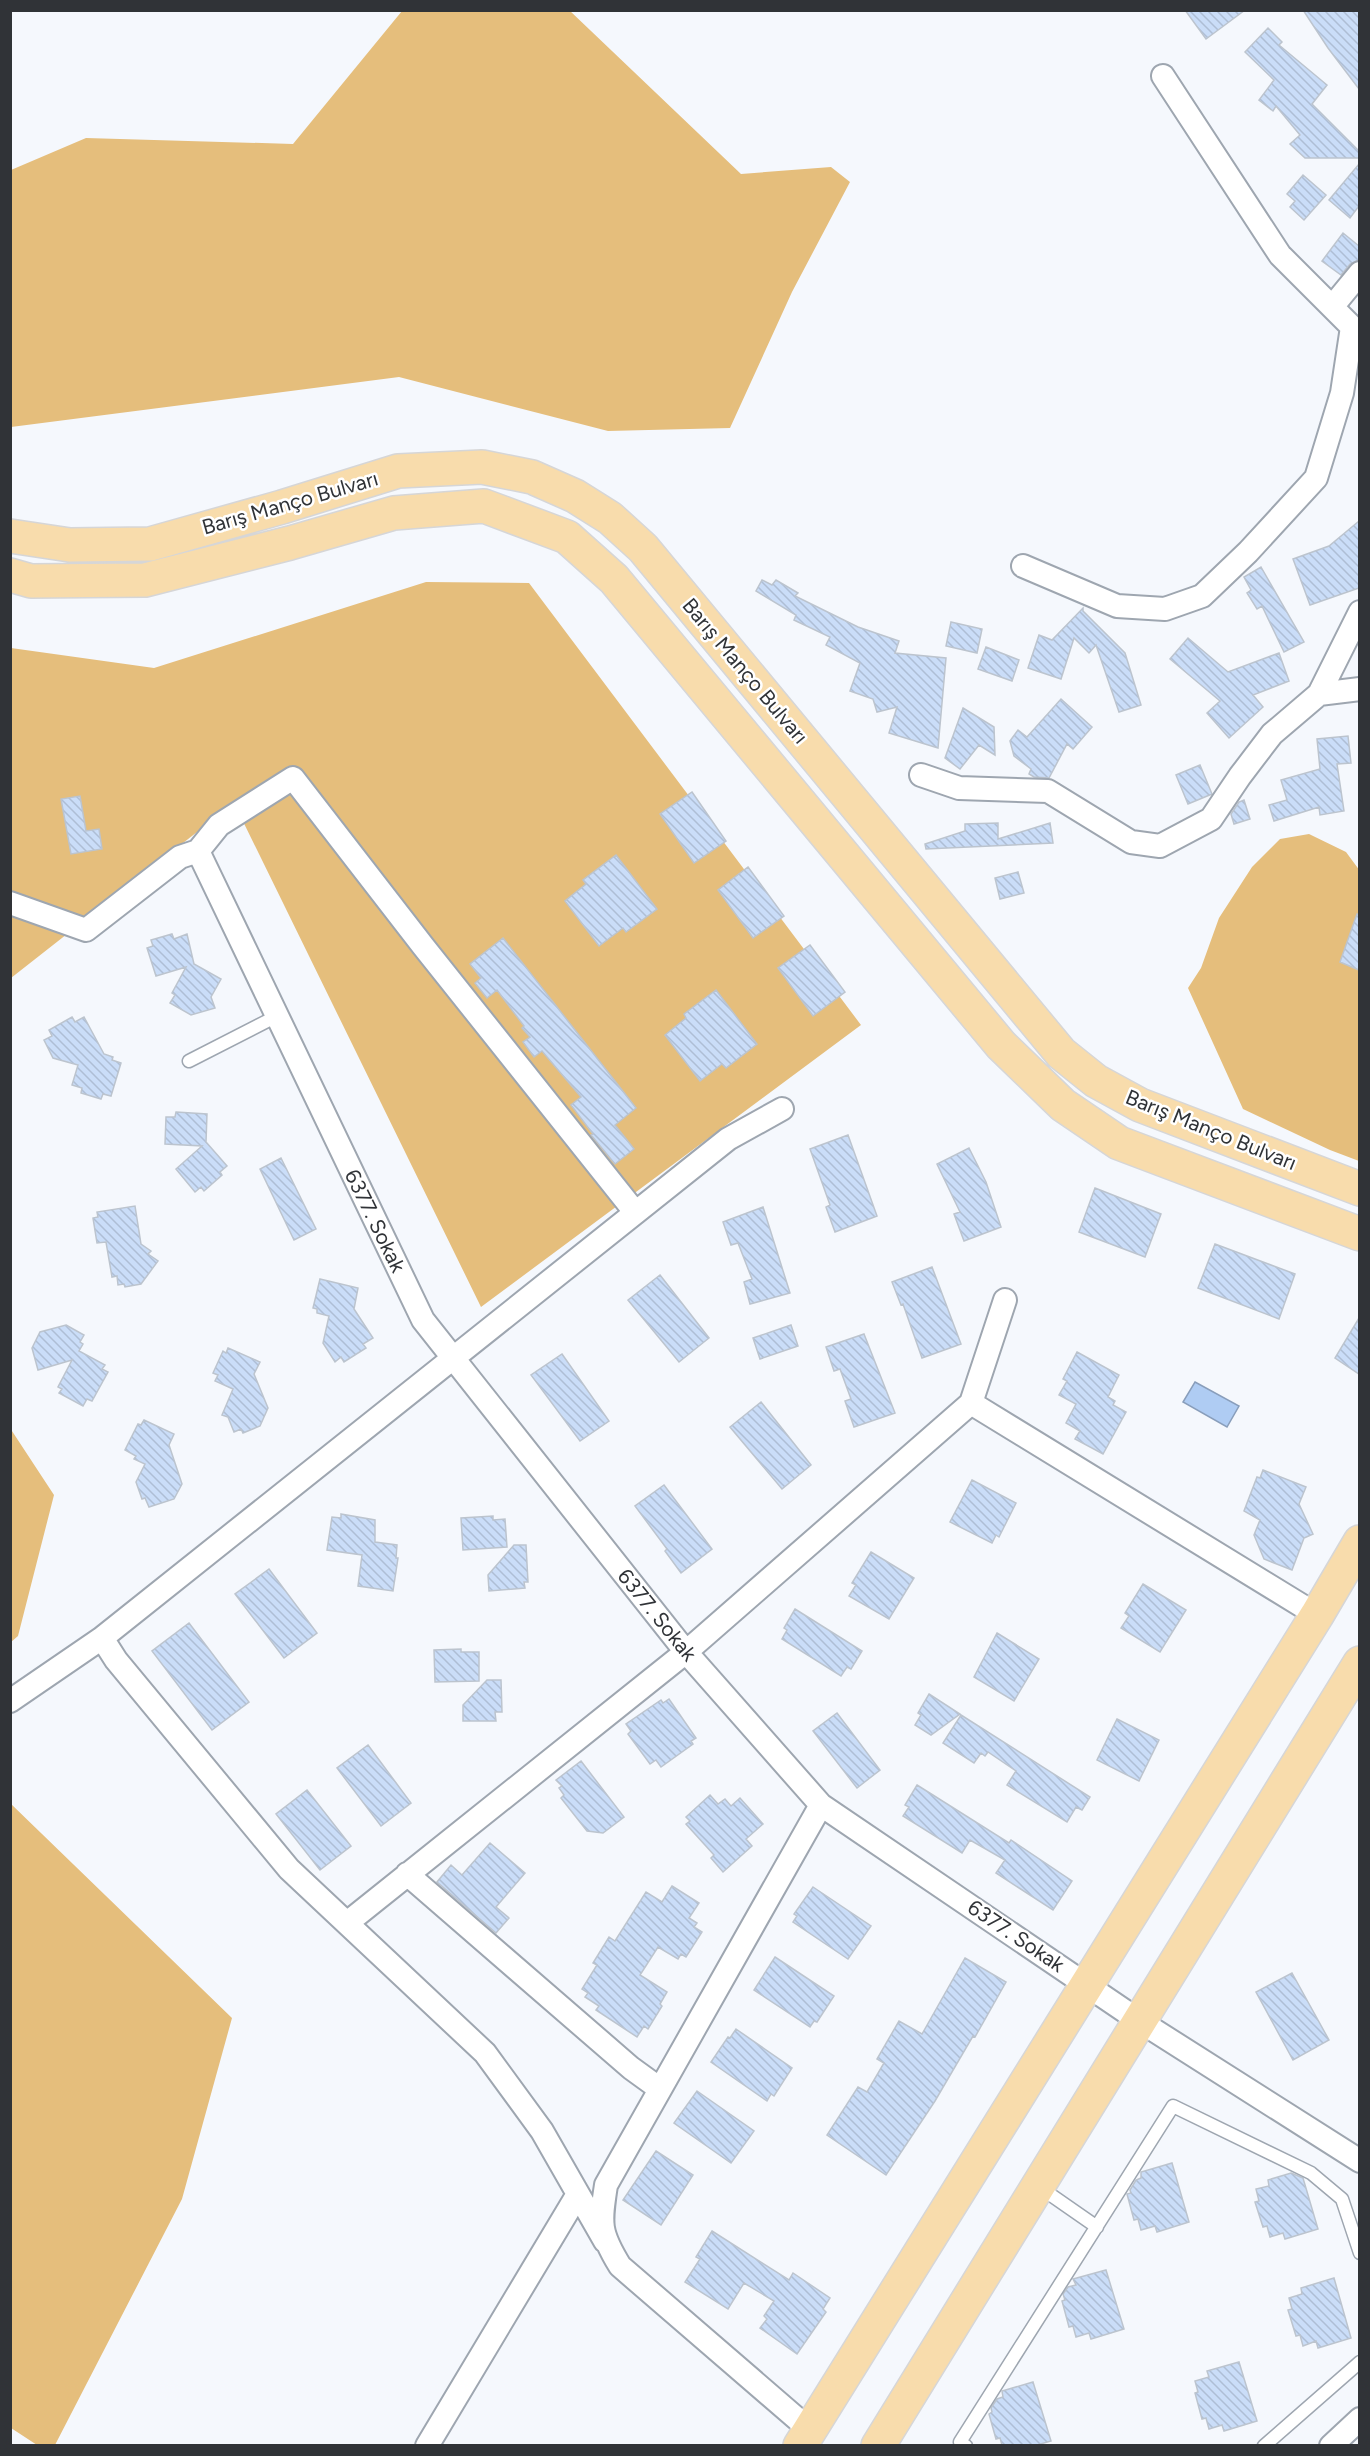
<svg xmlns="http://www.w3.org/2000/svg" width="1370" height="2456" font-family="Figtree,sans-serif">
<defs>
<pattern id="building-back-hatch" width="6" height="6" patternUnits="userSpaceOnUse" patternTransform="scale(1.5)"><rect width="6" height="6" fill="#caddf8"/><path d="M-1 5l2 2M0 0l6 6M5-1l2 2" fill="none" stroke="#aebed5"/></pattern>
</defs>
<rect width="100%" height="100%" fill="#f5f8fd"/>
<path fill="#e5be7c" d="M569,10L741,174L831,167L850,182L792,292L730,428L608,431L399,377L11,427V170L86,138L293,144L402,11Z
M426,582L529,583L861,1025L481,1307L234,803L11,978V648L154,668Z
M1309,834L1346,852L1360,871L1359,1161L1330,1150L1243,1109L1188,988L1201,968L1219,918L1252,867L1280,839Z
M10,1428L54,1495L18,1636L11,1642Z
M10,1803L232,2018L182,2199L55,2445H37L11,2428Z"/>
<path fill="#afccf3" stroke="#899ebb" stroke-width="1.5" d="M1195,1382L1239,1406L1227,1427L1183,1402Z"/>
<path fill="url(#building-back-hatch)" stroke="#bcc4ce" stroke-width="1.5" d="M1185,10H1245L1206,39Z
M1303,10H1359V89L1328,48Z
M1268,28L1282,42L1279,45L1327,85L1312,104L1359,151V158H1305L1290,144L1300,135L1276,106L1273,111L1259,100L1274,80L1245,52Z
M1359,164V206L1350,218L1329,200Z
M1303,175L1326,195L1304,220L1290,207L1295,201L1287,194Z
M1343,233L1359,246V260L1350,264L1341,275L1322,261Z
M1359,521V588L1310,605L1293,559L1329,546Z
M1261,567L1304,642L1284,652L1262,606L1257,609L1247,593L1251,590L1244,577Z
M762,580L772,585L776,580L798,593L795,596L858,627L899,641L895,653L946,658L938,748L889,733L897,707L877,712L873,699L850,691L860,663L826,645L830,637L794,620L796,615L756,591Z
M1083,608V611L1125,653L1141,705L1119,712L1096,645L1089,653L1074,638L1061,679L1028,668L1039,635L1052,640Z
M951,622L982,629L977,653L946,646Z
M1188,638L1228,672L1279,653L1289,681L1253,695L1263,707L1229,738L1207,713L1220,701L1170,659Z
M986,647L1019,660L1012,681L978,669Z
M1061,699L1092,727L1073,749L1067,744L1049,778L1034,777L1029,774L1031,769L1014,756L1010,741L1018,730L1027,737Z
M963,708L994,727L995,755L979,745L960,769L945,758Z
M1348,736L1351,763L1337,764L1344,811L1320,815L1319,807L1274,821L1269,805L1287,800L1281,780L1320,769L1317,739Z
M1200,765L1212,794L1188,804L1176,775Z
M692,792L726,841L694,863L660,814Z
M80,796L86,831L99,829L102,849L71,854L61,799Z
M1244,800L1250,819L1234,824L1231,814L1239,802Z
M998,823V839L1050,823L1053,843L926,849L925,844L965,831V824Z
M616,855L657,909L626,932L623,928L599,946L565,901L586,884L583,880Z
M748,867L784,916L753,938L718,890Z
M1018,872L1024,893L1000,899L995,878Z
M1357,914H1359V970L1340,962Z
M172,934L174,939L187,934L194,964L221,979L211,997L215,1008L191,1015L170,1003L175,995L172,993L186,967L156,976L147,948L153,946L151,940Z
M503,938L636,1108L615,1125L634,1149L615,1164L591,1135L593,1134L571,1105L581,1097L542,1051L534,1057L523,1042L530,1037L522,1028L524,1026L497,990L487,998L475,983L481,978L470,964Z
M810,945L845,992L813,1016L778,968Z
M716,990L757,1044L726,1068L722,1064L700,1081L665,1035L686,1018L684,1014Z
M72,1017L75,1022L84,1017L104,1054L113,1057L112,1060L121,1063L111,1096L103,1094L101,1099L81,1093L82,1088L72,1085L78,1065L53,1058L44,1040L52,1036L49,1030Z
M176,1112L207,1114L206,1142L227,1166L220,1172L222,1175L204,1191L201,1187L195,1192L176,1169L202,1146L165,1144L166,1117H175Z
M848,1135L877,1216L835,1232L826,1207L830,1205L810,1149Z
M969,1148L986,1182L1001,1227L964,1241L954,1214L960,1212L937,1164Z
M281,1158L316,1229L294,1240L260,1169Z
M1095,1188L1161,1214L1145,1257L1079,1232Z
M135,1206L141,1244L151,1251L148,1254L158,1261L141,1284L125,1287L124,1284L118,1285L117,1276L112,1277L106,1242L97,1243L93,1218L98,1217L97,1212Z
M763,1207L790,1293L750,1304L744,1282L752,1279L738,1243L731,1245L723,1222Z
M1215,1244L1295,1274L1279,1319L1198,1288Z
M932,1267L961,1344L922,1358L903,1304L901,1305L892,1282Z
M660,1275L709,1338L679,1362L628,1300Z
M320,1279L358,1288L354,1309L373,1338L363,1344L366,1348L344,1362L341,1357L335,1362L323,1343L329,1316L317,1313V1309L313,1308Z
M1359,1318V1374L1335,1358Z
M66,1325L84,1335L80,1342L83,1344L79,1351L105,1365L102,1369L108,1372L92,1401L87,1399L83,1406L59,1393L62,1389L58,1387L72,1360L38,1370L32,1348L40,1332Z
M791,1325L798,1346L760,1359L753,1338Z
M864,1334L895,1413L854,1427L845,1401L851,1399L840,1369L834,1371L826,1347Z
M228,1348L260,1362L254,1374L268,1408L260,1426L243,1433L241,1429L234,1432L228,1417L222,1415L233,1389L215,1381L218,1375L213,1373L223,1351L226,1353Z
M1077,1352L1119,1375L1108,1397L1115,1401L1113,1405L1126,1412L1103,1454L1075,1439L1080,1431L1066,1423L1076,1404L1059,1395L1067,1381L1063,1379Z
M562,1354L609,1421L580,1441L531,1375Z
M761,1402L811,1465L782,1489L730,1427Z
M144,1420L174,1434L169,1445L182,1484L174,1499L149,1507L145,1498L142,1499L136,1482L145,1464L134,1459L136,1456L125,1450L138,1424L141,1425Z
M1263,1470L1306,1487L1299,1504L1313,1534L1304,1538L1292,1570L1264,1559L1254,1535L1260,1520L1244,1511L1257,1477L1260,1478Z
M972,1480L1016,1503L999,1537L996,1535L992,1543L950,1522Z
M664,1485L712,1549L681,1573L665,1551L667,1549L635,1506Z
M341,1514L375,1520V1542L397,1545L396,1558H398L393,1591L358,1586L362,1555L327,1550L332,1517L341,1518Z
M493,1516V1520L505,1519L507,1547L463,1550L461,1518Z
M514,1545H526L528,1582H524L525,1588L489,1591L488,1575Z
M871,1552L914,1578L889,1619L849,1596L856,1585L852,1583Z
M269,1569L317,1633L284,1658L235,1594Z
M1143,1584L1186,1610L1160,1652L1121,1628L1129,1616L1125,1613Z
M795,1609L862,1651L851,1669L847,1667L841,1676L782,1639L787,1630L784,1628Z
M189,1623L249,1702L212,1730L152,1651Z
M997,1633L1039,1659L1014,1701L974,1677Z
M461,1649V1652H479V1681L435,1682L434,1650Z
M487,1680H501L502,1712H495L496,1721H463V1705Z
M929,1694L960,1714L931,1735L915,1725L921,1715L918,1713Z
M669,1699L696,1738L691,1741L693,1744L661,1767L656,1760L650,1764L628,1734L631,1731L626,1724L661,1700L663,1703Z
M837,1713L880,1770L857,1788L813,1731Z
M961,1715L1090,1797L1082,1810L1076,1807L1067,1822L1007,1785L1016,1771L988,1752L985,1756L981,1753L974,1763L943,1743Z
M1117,1719L1159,1740L1139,1781L1097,1760Z
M368,1745L411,1803L381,1826L337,1768Z
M581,1761L624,1817L603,1833L587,1831L561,1798L564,1795L559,1788L562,1786L556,1780Z
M917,1785L1009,1843L1011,1840L1072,1881L1053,1910L996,1873L1005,1860L970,1840L962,1853L903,1816L909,1807L905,1805Z
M307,1790L351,1846L320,1870L276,1814Z
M710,1795L718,1804L725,1799L731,1806L740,1798L763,1824L746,1839L752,1846L723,1872L711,1858L714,1855L686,1824L690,1821L686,1817Z
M490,1843L525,1873L496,1907L509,1918L496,1933L437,1882L451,1865L462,1875Z
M672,1886L699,1903L689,1918L697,1923L694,1927L702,1932L686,1957L681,1954L678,1959L658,1947L640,1975L667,1992L660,2004L662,2006L648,2029L644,2026L637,2037L596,2010L599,2006L585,1997L588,1993L582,1989L597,1965L593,1963L609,1937L615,1941L646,1892L662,1902Z
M813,1887L871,1926L848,1959L793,1922L797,1916L794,1914Z
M775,1957L834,1996L817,2022L814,2021L810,2027L754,1990Z
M965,1958L1006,1982L975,2037L973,2036L935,2101L886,2175L827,2135L858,2087L867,2092L884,2063L877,2059L899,2021L922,2034Z
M1292,1973L1329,2040L1293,2060L1256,1992Z
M736,2029L792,2068L774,2096L771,2094L767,2101L711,2062L728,2037L730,2038Z
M697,2091L754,2131L731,2163L674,2123Z
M656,2151L693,2175L661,2225L623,2200Z
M1172,2163L1189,2222L1157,2232L1155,2226L1141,2230L1138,2219L1134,2220L1127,2194L1131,2193L1130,2190L1136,2180L1141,2178V2172Z
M1291,2173L1303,2178L1318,2229L1285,2239L1283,2233L1270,2237L1267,2226L1263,2227L1255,2202L1259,2201L1256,2189L1269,2186L1268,2180Z
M712,2231L789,2280L793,2273L830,2298L823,2309L826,2312L797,2354L760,2328L767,2319L764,2316L774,2301L744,2283L728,2309L685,2282L700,2259L696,2257Z
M1106,2270L1124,2329L1091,2339L1089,2333L1076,2337L1073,2326L1069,2327L1062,2301L1065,2300L1063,2294L1068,2287L1076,2285L1073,2279Z
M1334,2278L1351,2338L1318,2348L1316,2341L1303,2346L1300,2335L1296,2336L1288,2310L1292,2309L1289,2298L1302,2294L1301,2288Z
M1239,2362L1257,2421L1224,2431L1222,2425L1209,2429L1206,2418L1202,2419L1195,2393L1198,2392L1195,2381L1209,2377L1207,2371Z
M1033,2382L1051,2441L1037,2445H1002L1000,2438L996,2439L989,2414L992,2412L991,2408L997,2399L1003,2397L1002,2391Z"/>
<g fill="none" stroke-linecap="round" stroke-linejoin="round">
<g stroke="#9ea6b0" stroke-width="15">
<path id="lane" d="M189,1061L277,1016
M1038,2186L1097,2227
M966,2446L960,2442L1173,2106L1311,2173L1342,2199L1360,2253
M1264,2446L1360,2362"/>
</g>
<g stroke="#9ea6b0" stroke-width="26">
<path id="street" d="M1163,76L1280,255L1352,327L1360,331
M1332,307L1360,273
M1023,566L1117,606L1165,609L1202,596L1248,552L1316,478L1342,393L1352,327
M1319,694L1360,612
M921,775L959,788L1048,791L1131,842L1160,846L1211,819L1240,776L1272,734L1319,694L1360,689
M198,851L423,1320L686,1652L821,1805L1138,2020L1360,2161
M10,903L86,930L180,857L198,851L219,825L293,778L423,946L635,1212
M971,1403L1005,1300
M10,1701L102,1638
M407,1874L631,2068L660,2089
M347,1923L686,1652L971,1403L1317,1615
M605,2241L542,2131L485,2053L289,1869L116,1660L102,1638L728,1139L782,1109
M810,2430L620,2266C599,2232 600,2224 606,2185L821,1805
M427,2446L578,2194
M1331,2446L1360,2419"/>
</g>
<g stroke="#d6d6d7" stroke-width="36">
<path id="primary" d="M10,536L70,545L150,544L282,507L398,471L482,467L532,477L575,496L610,518L643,548L1061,1053L1096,1081L1140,1105L1360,1189
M10,575L31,581L145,580L290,543L394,513L484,506L567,537L614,579L1001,1045L1063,1105L1119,1143L1360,1234
M800,2446L1317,1615L1360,1542
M878,2446L1360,1663"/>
</g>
<use href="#lane" stroke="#fff" stroke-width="12"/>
<use href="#street" stroke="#fff" stroke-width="22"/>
<use href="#primary" stroke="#f8dcac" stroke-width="33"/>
</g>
<g text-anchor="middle" stroke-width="5" stroke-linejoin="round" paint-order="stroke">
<g font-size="21" fill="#303337" stroke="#fff">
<text transform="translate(290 503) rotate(-16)" y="7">Barış Manço Bulvarı</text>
<text transform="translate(745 671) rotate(50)" y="7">Barış Manço Bulvarı</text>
<text transform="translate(1211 1130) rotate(22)" y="7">Barış Manço Bulvarı</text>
<text transform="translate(375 1221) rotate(64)" y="7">6377. Sokak</text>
<text transform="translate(657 1615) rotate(51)" y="7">6377. Sokak</text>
<text transform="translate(1016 1936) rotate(34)" y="7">6377. Sokak</text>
</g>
</g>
<rect width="1370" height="2456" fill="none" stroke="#303337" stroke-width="24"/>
</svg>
